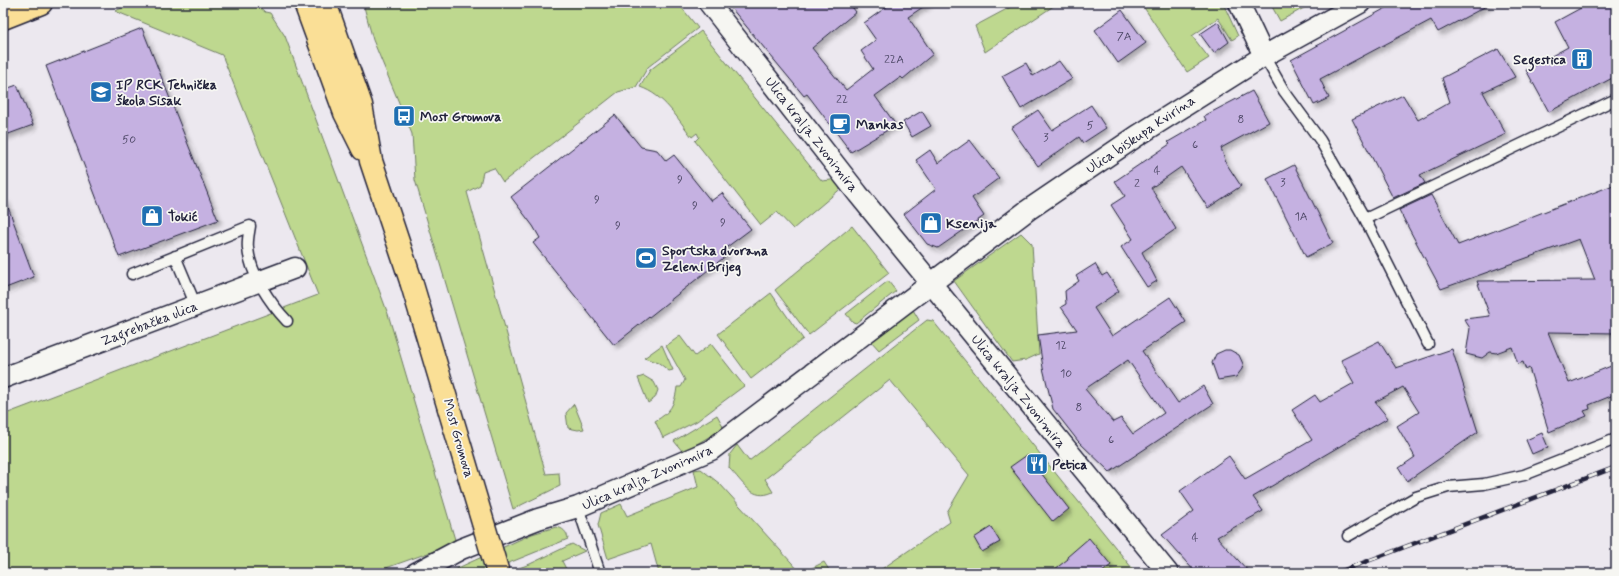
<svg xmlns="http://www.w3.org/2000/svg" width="1619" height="576" font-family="Mynerve,sans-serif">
<defs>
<filter id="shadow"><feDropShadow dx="3.5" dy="3.5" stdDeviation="2" flood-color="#0004"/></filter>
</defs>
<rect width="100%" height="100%" fill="#ece8ef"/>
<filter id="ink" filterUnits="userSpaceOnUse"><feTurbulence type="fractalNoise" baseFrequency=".025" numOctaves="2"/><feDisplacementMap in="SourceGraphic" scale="8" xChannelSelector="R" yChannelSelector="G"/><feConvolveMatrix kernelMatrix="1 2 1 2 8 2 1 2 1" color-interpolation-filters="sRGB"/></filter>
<g filter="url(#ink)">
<path fill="#bed88f" stroke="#707d65" d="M134,3H255L265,12L270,13L285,36L388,314L456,543L372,573H3V415L318,295L222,55L115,11Z
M363,3H678L698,28L648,67L636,87L618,92L503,182L494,168L483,172L480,185L467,192L546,474L559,473L560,486L513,509L415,180L412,134L373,40Z
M1018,3H1058L985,52L975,26Z
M1141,3H1223L1238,36L1232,40L1218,18L1192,36L1209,58L1187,72Z
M1270,3H1313L1280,21Z
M701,31L822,181L831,180L835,176L844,186L793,229L777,212L761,225L695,141L699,137L697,133L692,137C677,118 664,95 640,87L650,70Z
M852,226L889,273L809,335L775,290Z
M1021,233L1032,244L1039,354L1026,360L1012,362L954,281Z
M888,281L896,291L856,323L853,322L846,314Z
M771,293L803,339L751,379L718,334Z
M912,308L919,320L879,350L871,341Z
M927,320L933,321L1136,573H876L950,522L947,512L969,475L890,380L765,479L773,492C752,502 743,482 729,468L730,454L737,445L749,461Z
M680,336L695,356L711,344L744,386L697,421L663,438L655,421C670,413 675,404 677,387H681L685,380L666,346Z
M662,345L673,370L669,371L659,363L644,358Z
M644,376L654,382L658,390L655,398L648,403L638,378Z
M574,404L584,429L578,430L568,428L566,413Z
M717,415L723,426L719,431L683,452L674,441Z
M701,469L720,484L801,573H659L651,544L608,559L598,525L601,513L621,504L627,516L698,487L694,470Z
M556,527C563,528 567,532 568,539L484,573H447L532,534Z
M572,544L585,551L562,561L568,573H505L530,564Z
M824,562L831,573H802Z"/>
<path fill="#c5b1e1" stroke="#22223b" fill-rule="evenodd" filter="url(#shadow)" d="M727,3H849L856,12L812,48L846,90L873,69L861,51L876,40L864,23L892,3H929L908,17L933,54L903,79L901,77L875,96L896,125L851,152L807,94L804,96Z
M1395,3H1492L1438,32L1431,20L1320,79L1329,98L1314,105L1291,60Z
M1590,3H1616V76L1549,112L1526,70L1568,47L1555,22Z
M1122,10L1146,43L1118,63L1095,30Z
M1218,22L1229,42L1214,53L1200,34Z
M142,28L218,220L119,257L46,66Z
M1498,49L1515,77L1483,92L1506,134L1420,175L1425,183L1393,198L1352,119L1403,95L1418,120L1450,102L1442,78Z
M1059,61L1072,79L1021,109L1002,76L1026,63L1033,76Z
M17,85L33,125L3,136V90Z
M1252,91L1269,122L1221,148L1226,163L1241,186L1208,208L1181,167L1151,188L1176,229L1142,252L1157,281L1147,287L1121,247L1133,239L1111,205L1125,196L1115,181L1170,144L1168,142L1206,120L1204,116Z
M1091,105L1106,128L1083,143L1079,137L1038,166L1011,128L1038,110L1052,130Z
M922,111L931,126L912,137L903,122Z
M615,115L641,147L657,150L666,161L674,155L711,201L722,193L751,229L723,250L727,255L614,345L533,243L540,238L533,226L511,197Z
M970,140L999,178L972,198L984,216L938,248L927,244L904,214L936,189L916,160L930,150L938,163Z
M1294,165L1333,243L1306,257L1267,179Z
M1616,184V333L1548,332L1569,383L1616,364V394L1589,405L1590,409L1584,411L1587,416L1549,432L1529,368L1526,370L1523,362L1518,364L1512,347L1496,353L1490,352L1482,358L1466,354L1470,328L1464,319L1490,316L1477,281L1595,280L1579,239L1441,289L1399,210L1431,195L1458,245Z
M3,199H5L34,277L3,289Z
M1095,264L1102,276L1107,273L1119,291L1094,308L1112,336L1170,297L1186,322L1142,351L1178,403L1203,386L1213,404L1110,472L1078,441L1053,409L1043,368L1038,335L1077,330L1061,307L1066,304L1065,291L1079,281L1076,276ZM1128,360L1164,413L1133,434L1121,418L1113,422L1085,389Z
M1379,341L1396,368L1452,349L1478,432L1407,481L1399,468L1415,457L1397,426L1419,412L1403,387L1375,402L1388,418L1253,497L1263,511L1217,537L1250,573H1196L1162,535L1194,511L1180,491L1229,456L1245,479L1312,440L1292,410L1315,395L1320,402L1354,383L1341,360Z
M1225,350H1230L1239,355L1243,364L1242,369L1236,377L1218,380L1212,363L1216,354Z
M1542,433L1548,447L1532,454L1526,440Z
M1027,455L1069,509L1053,522L1010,467Z
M991,527L1000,542L982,552L974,538Z
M1089,538L1111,565L1101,573H1050L1068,559L1067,557Z"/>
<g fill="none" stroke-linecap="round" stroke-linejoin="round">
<g stroke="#22223b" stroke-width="13">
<path id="service" d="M1264,56L1284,91L1320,140L1365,219L1428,344
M1365,219L1616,99
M175,256L196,306
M132,274L250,226C249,233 247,241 248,248C250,274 270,303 287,321
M578,507L600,573
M1348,536L1416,497L1448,487L1484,484L1524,475L1616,439"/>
</g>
<g stroke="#22223b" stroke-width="23">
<path id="minor" d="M709,3L858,194L1168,573
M1239,3L1264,56
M3,378L295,268
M416,573L461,549L538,519L578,507L711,450L1028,210L1137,136L1264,56L1360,3"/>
</g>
<g stroke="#22223b" stroke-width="25">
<path id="primary" d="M305,3L345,113L363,149
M325,3L361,105L371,161L411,281
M3,18L41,3"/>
</g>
<use href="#service" stroke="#f6f6f2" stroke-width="10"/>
<use href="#minor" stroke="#f6f6f2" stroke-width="20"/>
<use href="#primary" stroke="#fadf96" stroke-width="22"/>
<g stroke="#22223b" stroke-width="4.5">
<path id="rail" d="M1336,573L1616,467"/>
</g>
<use href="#rail" stroke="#f6f6f2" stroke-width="3" stroke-dasharray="9" stroke-linecap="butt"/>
<g stroke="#22223b" stroke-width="25" stroke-linecap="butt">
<path id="primary-bridge" d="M411,281L498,573"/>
</g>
<use href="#primary-bridge" stroke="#fadf96" stroke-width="22"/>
</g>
</g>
<defs>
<g id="building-square" transform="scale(1.15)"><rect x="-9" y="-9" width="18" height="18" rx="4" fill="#1f6fb2" stroke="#f6f6f2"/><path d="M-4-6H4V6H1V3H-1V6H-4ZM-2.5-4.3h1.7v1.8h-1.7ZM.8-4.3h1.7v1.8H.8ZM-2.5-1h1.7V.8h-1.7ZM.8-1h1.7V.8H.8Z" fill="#fff"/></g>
<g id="school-square" transform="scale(1.15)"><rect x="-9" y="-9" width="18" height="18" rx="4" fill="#1f6fb2" stroke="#f6f6f2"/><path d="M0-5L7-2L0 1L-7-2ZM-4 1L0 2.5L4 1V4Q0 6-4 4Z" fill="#fff"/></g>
<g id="bus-square" transform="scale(1.15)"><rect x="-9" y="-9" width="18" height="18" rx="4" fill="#1f6fb2" stroke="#f6f6f2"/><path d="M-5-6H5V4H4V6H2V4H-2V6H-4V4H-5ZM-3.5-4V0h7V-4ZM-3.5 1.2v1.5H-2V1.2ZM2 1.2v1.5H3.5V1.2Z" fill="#fff"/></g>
<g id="cafe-square" transform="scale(1.15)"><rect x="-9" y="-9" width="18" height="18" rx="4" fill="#1f6fb2" stroke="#f6f6f2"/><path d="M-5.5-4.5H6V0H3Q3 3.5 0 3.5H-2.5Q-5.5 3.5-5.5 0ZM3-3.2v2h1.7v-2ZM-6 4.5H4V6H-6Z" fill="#fff"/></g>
<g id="shop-square" transform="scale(1.15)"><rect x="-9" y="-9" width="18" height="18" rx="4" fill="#1f6fb2" stroke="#f6f6f2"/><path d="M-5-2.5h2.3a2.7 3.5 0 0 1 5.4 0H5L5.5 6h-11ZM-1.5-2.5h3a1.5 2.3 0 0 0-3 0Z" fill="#fff"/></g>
<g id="stadium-square" transform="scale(1.15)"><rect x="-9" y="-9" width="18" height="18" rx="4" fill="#1f6fb2" stroke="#f6f6f2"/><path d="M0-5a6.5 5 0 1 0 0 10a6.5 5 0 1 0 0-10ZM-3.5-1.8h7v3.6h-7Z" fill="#fff"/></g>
<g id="restaurant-square" transform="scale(1.15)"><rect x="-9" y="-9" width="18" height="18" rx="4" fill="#1f6fb2" stroke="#f6f6f2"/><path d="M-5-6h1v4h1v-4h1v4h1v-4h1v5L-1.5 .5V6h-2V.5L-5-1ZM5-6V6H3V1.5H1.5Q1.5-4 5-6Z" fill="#fff"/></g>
</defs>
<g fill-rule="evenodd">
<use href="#building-square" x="1582" y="59"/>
<use href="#school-square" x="101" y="92"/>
<use href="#bus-square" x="404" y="116"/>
<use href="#cafe-square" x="840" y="124"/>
<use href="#shop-square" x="152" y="216"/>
<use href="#shop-square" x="931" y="223"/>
<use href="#stadium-square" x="646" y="258"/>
<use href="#restaurant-square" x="1037" y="464"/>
</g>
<g text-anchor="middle" stroke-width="3.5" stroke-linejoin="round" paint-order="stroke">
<g font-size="12" fill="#4b4664">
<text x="1124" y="40">7A</text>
<text x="894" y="63">22A</text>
<text x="842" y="103">22</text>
<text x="1241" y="123">8</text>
<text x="1090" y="129">5</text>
<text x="1046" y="141">3</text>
<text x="129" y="143">50</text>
<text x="1195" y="148">6</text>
<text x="1157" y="174">4</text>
<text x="680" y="183">9</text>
<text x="1283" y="186">3</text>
<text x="1137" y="187">2</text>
<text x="597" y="203">9</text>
<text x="695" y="209">9</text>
<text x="1301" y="220">1A</text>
<text x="723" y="226">9</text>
<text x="618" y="229">9</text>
<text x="1061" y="349">12</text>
<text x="1066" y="377">10</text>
<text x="1079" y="411">8</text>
<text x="1111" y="443">6</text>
<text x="1195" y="541">4</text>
</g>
<g font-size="14" font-weight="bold" fill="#22223b" stroke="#f6f6f2" text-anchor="start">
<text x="1566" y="64" text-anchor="end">Segestica</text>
<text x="116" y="89">IP RCK Tehnička<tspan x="116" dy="16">škola Sisak</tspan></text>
<text x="420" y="121">Most Gromova</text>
<text x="856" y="129">Mankas</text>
<text x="168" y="221">Tokić</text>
<text x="946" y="228">Ksenija</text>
<text x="662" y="255">Sportska dvorana<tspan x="662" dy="16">Zeleni Brijeg</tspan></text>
<text x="1052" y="469">Petica</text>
</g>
<g font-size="14" fill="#22223b" stroke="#f6f6f2">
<text transform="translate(812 134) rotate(52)" y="5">Ulica kralja Zvonimira</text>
<text transform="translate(1140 134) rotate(-34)" y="5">Ulica biskupa Kvirina</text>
<text transform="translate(149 323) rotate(-21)" y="5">Zagrebačka ulica</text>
<text transform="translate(1019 391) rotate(51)" y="5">Ulica kralja Zvonimira</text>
<text transform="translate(459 438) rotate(74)" y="5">Most Gromova</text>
<text transform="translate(647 477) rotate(-24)" y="5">Ulica kralja Zvonimira</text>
</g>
</g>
<rect width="1619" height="576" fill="none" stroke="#f6f6f2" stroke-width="16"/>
<rect x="8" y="8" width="1603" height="560" fill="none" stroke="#22223b" stroke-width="1.5" filter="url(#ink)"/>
</svg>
